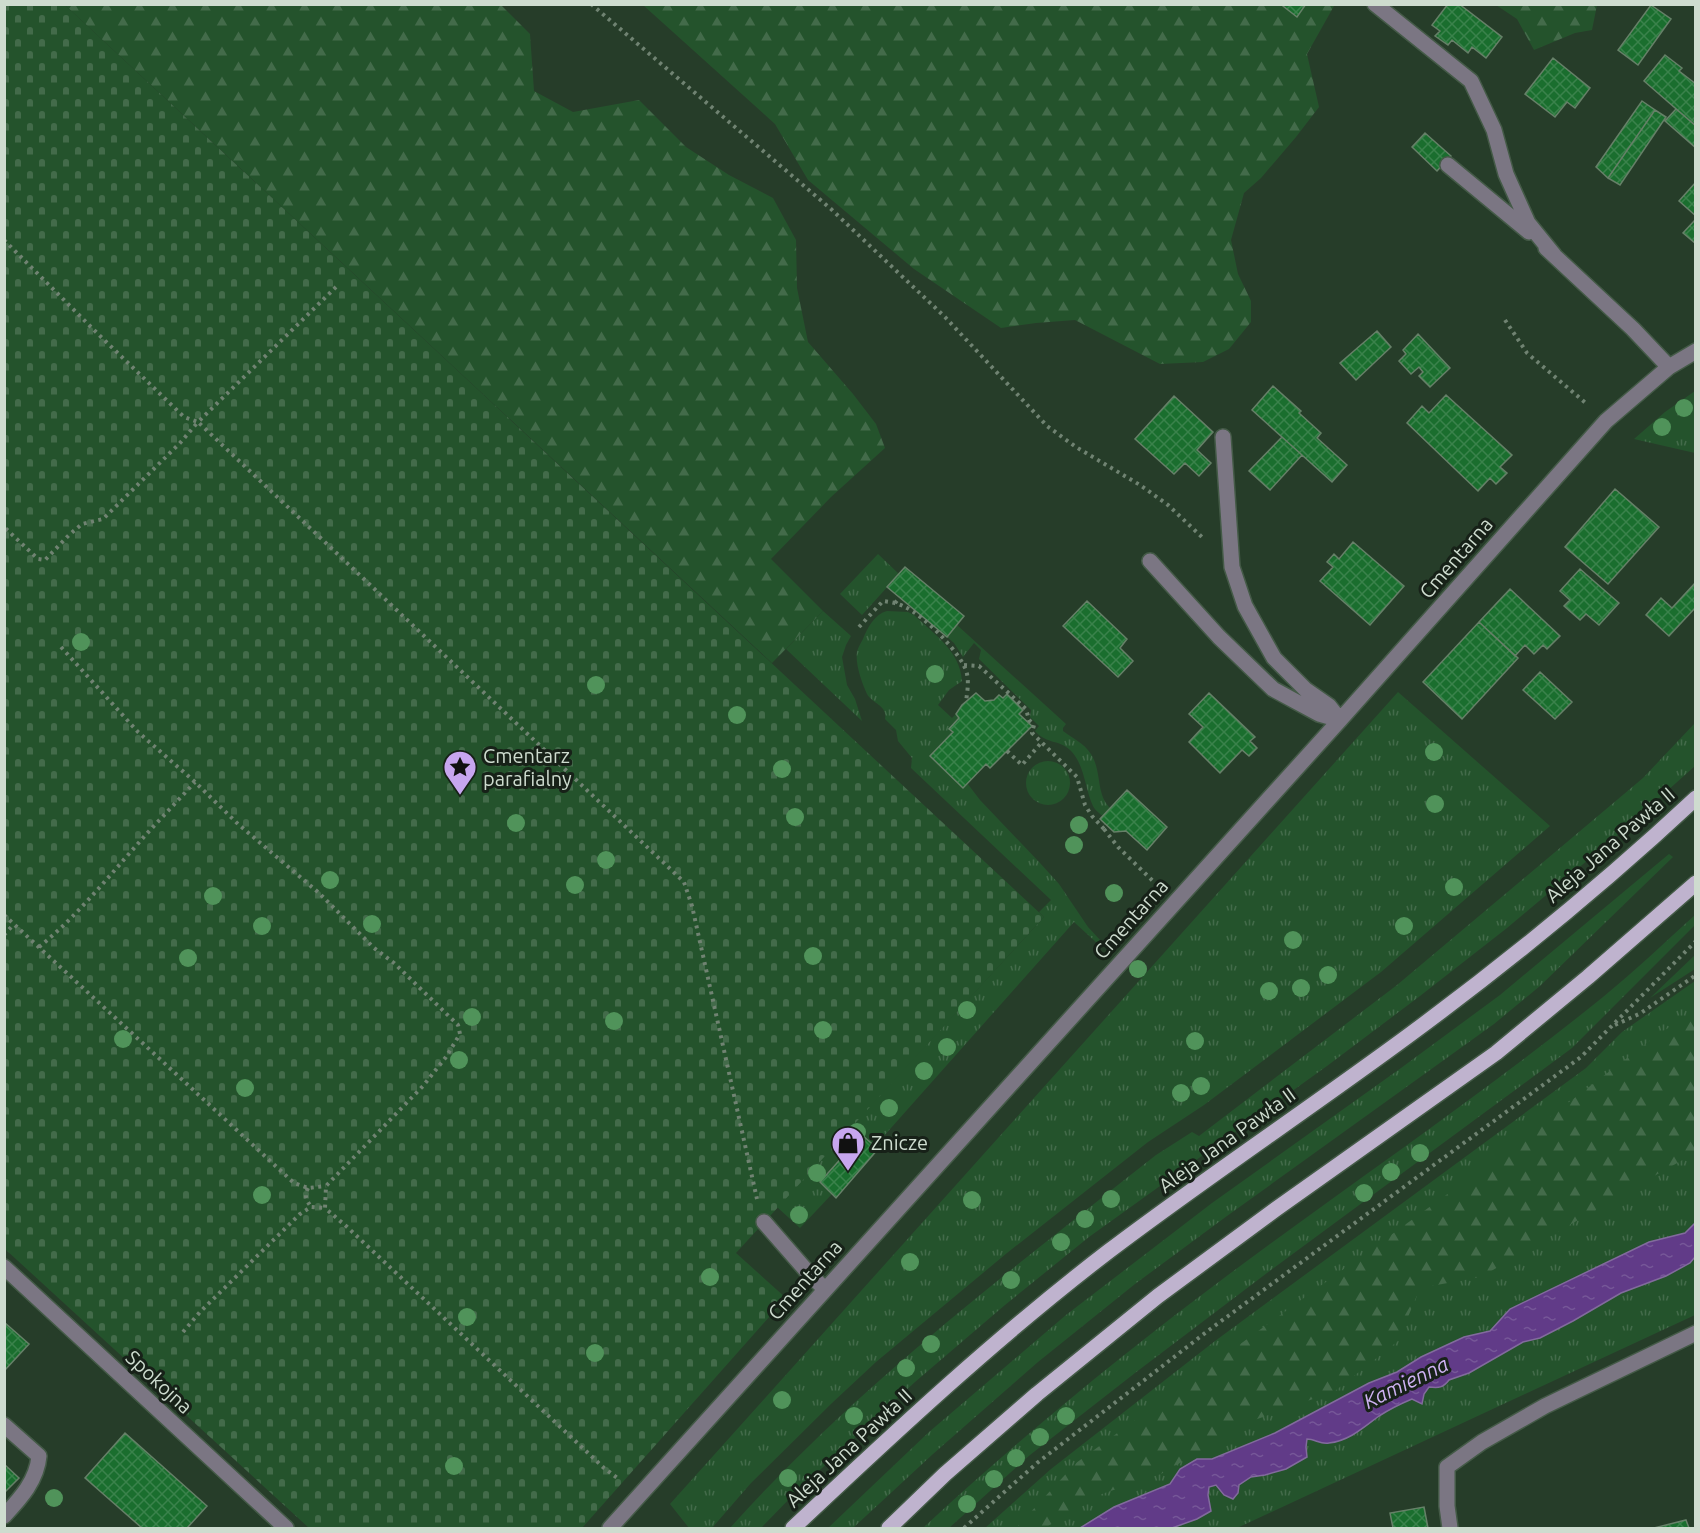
<svg xmlns="http://www.w3.org/2000/svg" width="1700" height="1533" font-family="Ubuntu,sans-serif">
<defs>
<pattern id="grass-tufts" width="24" height="20" patternUnits="userSpaceOnUse" patternTransform="scale(1.5)"><rect width="24" height="20" fill="#24532c"/><path d="M3 7l-1-3M5 7V3M7 7l1-3M15 17l-1-3M17 17v-4M19 17l1-3" fill="none" stroke="#436b4a"/></pattern>
<pattern id="forest-firs" width="22" height="20" patternUnits="userSpaceOnUse" patternTransform="scale(1.5)"><rect width="22" height="20" fill="#24532c"/><path d="M5 1l3.5 6h-7zM16 11l3.5 6h-7z" fill="#436b4a"/></pattern>
<pattern id="cemetery-stones" width="16" height="16" patternUnits="userSpaceOnUse" patternTransform="scale(1.5)"><rect width="16" height="16" fill="#24532c"/><path d="M2 7V4a2 2 0 0 1 4 0v3zM10 15v-3a2 2 0 0 1 4 0v3z" fill="#436b4a"/></pattern>
<pattern id="water-ripples" width="26" height="14" patternUnits="userSpaceOnUse" patternTransform="scale(1.5)"><rect width="26" height="14" fill="#613b88"/><path d="M2 4q2-2 4 0t4 0M15 11q2-2 4 0t4 0" fill="none" stroke="#765798"/></pattern>
<pattern id="building-cross-hatch" width="8" height="8" patternUnits="userSpaceOnUse" patternTransform="scale(1.5)"><rect width="8" height="8" fill="#1a6e2e"/><path d="M0 0l8 8M0 8l8-8" fill="none" stroke="#3a824b"/></pattern>
</defs>
<rect width="100%" height="100%" fill="#263d29"/>
<path fill="url(#grass-tufts)" d="M1695,391V453L1634,439L1665,412Z
M878,554L899,574L862,615L840,594Z
M823,611L851,636L846,645L842,657L847,685L855,699L862,721L786,649Z
M887,611L908,612L914,615C935,635 960,651 962,681L949,690L938,705L952,718L956,714L959,718L950,728L953,732L967,783L980,800L1040,863L1059,884L1088,927L1101,941L1098,944L1074,922L875,1146L862,1135L820,1182L832,1194L800,1228L777,1207L1044,917L1039,912L1051,900L911,768L912,758L898,741L896,730L885,719C888,706 873,704 867,694C862,683 855,664 857,652C858,647 861,643 863,639C867,628 875,614 887,611Z
M957,625L1066,724L1063,728V731C1075,740 1088,745 1094,760C1101,776 1097,795 1110,808L1103,816C1100,814 1095,810 1093,806C1085,789 1085,767 1072,752C1061,739 1047,745 1035,731L1039,726L1030,717L1031,710L979,659L981,650L974,643L963,657L954,643L947,637Z
M1398,692L1550,826L1381,972L1204,1105L1148,1142L1007,1253L876,1362L832,1403L751,1483L712,1528H689L670,1504Z
M1695,723V766L1620,833L1507,928L1420,996L1327,1066L1089,1237L1005,1305L915,1382L795,1493L761,1528H730C856,1387 1008,1272 1156,1155L1192,1132L1199,1136L1397,985L1643,778Z
M1026 783a22 22 0 1 1 44 0a22 22 0 1 1-44 0Z
M1669,854L1673,857L1540,986L1494,1024L1227,1216L1135,1284L1038,1362L933,1454L853,1528H828L929,1432L1066,1315L1212,1203L1401,1068L1500,995Z
M1695,915V925L1572,1048L1267,1273L1135,1373L1030,1455L949,1528H923C1020,1438 1122,1354 1228,1275C1353,1182 1482,1095 1603,997C1635,971 1665,942 1695,915Z
M1695,955V969L1650,998Z
M1695,981V1315L1237,1528H985L1051,1469L1215,1341L1586,1068L1622,1032Z"/>
<path fill="url(#forest-firs)" d="M65,5H501L530,34L534,91L573,112L639,100L686,147L729,175L773,198L796,240L797,288L808,342L853,394L876,424L885,448L831,497L771,559L823,611L772,663Z
M643,5H1340L1334,6L1307,54L1319,107L1296,137L1261,178L1244,193L1231,240L1238,274L1251,301V322L1229,349L1203,362L1160,364L1075,320L1036,323L1001,328L914,269L808,180L775,124Z
M1496,5H1597L1592,30L1575,33L1534,50L1517,19Z
M1695,1012V1153L1631,1189L1481,1277L1420,1288L1398,1341L1335,1391L1249,1422L1163,1473L1096,1496L1045,1528H1016L1076,1463L1453,1190L1660,1033Z"/>
<path fill="url(#cemetery-stones)" d="M4,5H65L1044,917L736,1253L786,1298L582,1528H309L5,1249Z"/>
<path fill="url(#water-ripples)" stroke="#826b9d" stroke-width="1.5" d="M1695,1223V1257L1690,1263L1666,1276L1621,1293L1573,1321L1540,1338L1523,1342L1469,1373L1449,1380C1443,1388 1439,1388 1429,1387L1424,1394L1422,1404L1412,1399C1400,1404 1390,1409 1379,1416C1364,1427 1349,1441 1329,1443C1321,1445 1315,1439 1307,1439L1306,1447L1307,1457L1286,1469L1265,1475L1251,1477L1239,1485L1238,1493L1233,1499L1224,1495L1216,1485L1209,1487L1208,1495L1211,1511L1197,1519L1172,1528H1080L1114,1507L1170,1484L1180,1469L1197,1459H1212L1275,1433L1369,1383L1397,1372L1421,1357L1464,1337L1490,1331L1510,1309L1649,1242L1685,1233Z"/>
<path fill="url(#building-cross-hatch)" stroke="#668068" stroke-width="1.5" d="M1284,4H1306L1297,17L1283,6Z
M1448,4H1459L1502,37L1486,58L1472,47L1468,53L1452,40L1448,45L1435,36L1440,31L1432,25Z
M1651,5L1671,19L1638,65L1618,50Z
M1665,55L1682,68L1679,71L1696,84V126L1644,81Z
M1553,58L1590,88L1575,108L1567,102L1555,117L1525,94Z
M1642,101L1655,110L1608,178L1596,167Z
M1676,109L1696,126V148L1665,121Z
M1655,110L1666,117L1620,185L1608,178Z
M1425,133L1451,156L1437,171L1412,147Z
M1696,182V216L1679,201Z
M1696,219V244L1683,233Z
M1377,331L1391,347L1356,380L1340,363Z
M1418,334L1450,368L1430,387L1419,376L1423,372L1419,367L1411,374L1399,361L1406,354L1403,350Z
M1273,386L1301,411L1299,413L1321,433L1317,438L1347,465L1332,482L1252,410Z
M1446,395L1512,455L1500,467L1507,473L1496,484L1490,478L1478,491L1407,423L1422,406L1429,413Z
M1174,396L1213,432L1197,450L1211,463L1199,476L1185,463L1174,474L1135,439Z
M1282,437L1302,455L1270,490L1249,471Z
M1615,489L1659,527L1608,584L1565,547Z
M1353,542L1404,586L1370,625L1320,581L1333,567L1327,562L1334,554L1339,559Z
M905,567L964,616L947,637L887,587Z
M1580,569L1619,603L1599,625L1586,614L1580,620L1564,606L1570,600L1560,591Z
M1696,582V607L1669,636L1646,615L1661,598L1672,608Z
M1510,589L1560,636L1547,649L1543,645L1534,654L1525,645L1515,656L1479,622Z
M1087,601L1127,639L1120,648L1133,661L1118,677L1063,626Z
M1479,622L1518,658L1462,719L1423,682Z
M1540,672L1572,702L1555,719L1523,690Z
M976,693L985,701L994,700L999,695L1003,698L1007,694L1023,710L1019,714L1032,726L990,768L986,764L963,788L930,756L953,732L949,729L959,718L956,714L962,705Z
M1209,693L1255,737L1250,741L1257,748L1249,756L1242,750L1220,773L1189,742L1203,727L1189,714Z
M1127,790L1167,827L1147,850L1126,831L1114,832L1100,819Z
M862,1135L878,1149L836,1198L820,1182Z
M4,1322L29,1344L4,1371Z
M125,1433L207,1506L187,1528H142L85,1478Z
M4,1464L19,1478L4,1493Z
M1424,1507L1428,1528H1393L1390,1513Z
M1686,1520L1689,1528H1654Z"/>
<g fill="none" stroke-linecap="round" stroke-linejoin="round">
<g stroke="#445a47" stroke-width="18">
<path id="minor" d="M1375,4L1471,81L1494,130L1506,174L1528,223L1554,255
M1448,165L1529,232
M1546,248L1633,329L1669,367
M1223,437L1232,567L1245,606L1274,658L1306,690L1329,706L1340,720
M1150,561L1219,637L1273,689L1319,714L1340,720
M764,1222L811,1276L825,1289
M4,1267L286,1528
M4,1425L39,1456C37,1480 21,1498 4,1516
M610,1528L1340,720L1606,421L1669,367L1696,351
M1450,1528L1447,1506V1467L1482,1442L1545,1406L1696,1333"/>
</g>
<g stroke="#445a47" stroke-width="18">
<path id="major" d="M793,1528C895,1432 998,1336 1109,1251C1208,1176 1312,1107 1412,1033C1511,960 1606,882 1696,798
M889,1528L945,1474L1037,1394L1158,1296L1276,1209L1496,1053L1588,977L1696,883"/>
</g>
<path stroke="#708372" stroke-width="4" stroke-dasharray="3 4.5" stroke-linecap="butt" d="M591,4L831,209L945,317L1047,426L1076,447L1140,485L1168,505L1204,539
M4,240L97,333L184,417L198,422L180,443L103,519L82,524L69,535L45,560L38,559L4,527
M336,287L198,422L684,882L692,906L757,1199
M1505,320L1527,353L1588,405
M895,603L900,597
M859,627L883,601C890,602 898,603 905,607C923,615 963,654 967,674C969,683 967,693 966,702
M61,647L138,732L195,782L238,824L319,893L374,948L394,963L458,1025L460,1034L446,1057L423,1086L326,1186L325,1208L346,1226L604,1468L620,1480
M964,665L979,666L1026,709L1029,720L1034,725L1032,733L1077,777L1085,805L1092,816L1104,829L1106,825
M1007,751L1022,765L1041,743
M1104,829L1118,847L1157,885
M4,915L294,1183L308,1188L326,1186
M4,935L14,924
M39,947C75,918 104,882 135,847C154,825 175,804 195,782
M1615,1025L1641,1013L1696,975
M308,1188C304,1196 306,1199 311,1207
M183,1332L200,1312L300,1214L311,1207L325,1208
M964,1528L1037,1463L1209,1330L1581,1057L1696,941"/>
<use href="#minor" stroke="#7b7683" stroke-width="15"/>
<use href="#major" stroke="#bfb3ce" stroke-width="15"/>
</g>
<g fill="#50935a">
<circle cx="1684" cy="408" r="9"/>
<circle cx="1662" cy="427" r="9"/>
<circle cx="81" cy="642" r="9"/>
<circle cx="935" cy="674" r="9"/>
<circle cx="596" cy="685" r="9"/>
<circle cx="737" cy="715" r="9"/>
<circle cx="1434" cy="752" r="9"/>
<circle cx="782" cy="769" r="9"/>
<circle cx="1435" cy="804" r="9"/>
<circle cx="795" cy="817" r="9"/>
<circle cx="516" cy="823" r="9"/>
<circle cx="1079" cy="825" r="9"/>
<circle cx="1074" cy="845" r="9"/>
<circle cx="606" cy="860" r="9"/>
<circle cx="330" cy="880" r="9"/>
<circle cx="575" cy="885" r="9"/>
<circle cx="1454" cy="887" r="9"/>
<circle cx="1114" cy="893" r="9"/>
<circle cx="213" cy="896" r="9"/>
<circle cx="372" cy="924" r="9"/>
<circle cx="262" cy="926" r="9"/>
<circle cx="1404" cy="926" r="9"/>
<circle cx="1293" cy="940" r="9"/>
<circle cx="813" cy="956" r="9"/>
<circle cx="188" cy="958" r="9"/>
<circle cx="1138" cy="969" r="9"/>
<circle cx="1328" cy="975" r="9"/>
<circle cx="1301" cy="988" r="9"/>
<circle cx="1269" cy="991" r="9"/>
<circle cx="967" cy="1010" r="9"/>
<circle cx="472" cy="1017" r="9"/>
<circle cx="614" cy="1021" r="9"/>
<circle cx="823" cy="1030" r="9"/>
<circle cx="123" cy="1039" r="9"/>
<circle cx="1195" cy="1041" r="9"/>
<circle cx="947" cy="1047" r="9"/>
<circle cx="459" cy="1060" r="9"/>
<circle cx="924" cy="1071" r="9"/>
<circle cx="1201" cy="1086" r="9"/>
<circle cx="245" cy="1088" r="9"/>
<circle cx="1181" cy="1093" r="9"/>
<circle cx="889" cy="1108" r="9"/>
<circle cx="857" cy="1132" r="9"/>
<circle cx="1420" cy="1153" r="9"/>
<circle cx="1391" cy="1172" r="9"/>
<circle cx="817" cy="1173" r="9"/>
<circle cx="1364" cy="1193" r="9"/>
<circle cx="262" cy="1195" r="9"/>
<circle cx="1111" cy="1199" r="9"/>
<circle cx="972" cy="1200" r="9"/>
<circle cx="799" cy="1215" r="9"/>
<circle cx="1085" cy="1219" r="9"/>
<circle cx="1061" cy="1242" r="9"/>
<circle cx="910" cy="1262" r="9"/>
<circle cx="710" cy="1277" r="9"/>
<circle cx="1011" cy="1280" r="9"/>
<circle cx="467" cy="1317" r="9"/>
<circle cx="931" cy="1344" r="9"/>
<circle cx="595" cy="1353" r="9"/>
<circle cx="906" cy="1368" r="9"/>
<circle cx="782" cy="1400" r="9"/>
<circle cx="854" cy="1416" r="9"/>
<circle cx="1066" cy="1416" r="9"/>
<circle cx="1040" cy="1437" r="9"/>
<circle cx="1016" cy="1458" r="9"/>
<circle cx="454" cy="1466" r="9"/>
<circle cx="788" cy="1478" r="9"/>
<circle cx="994" cy="1479" r="9"/>
<circle cx="54" cy="1498" r="9"/>
<circle cx="967" cy="1504" r="9"/>
</g>
<defs>
<g id="sight-pin" transform="scale(1.725)"><path d="M0 17L-7.5 6A9.5 9.5 0 1 1 7.5 6Z" fill="#c7a6ef" stroke="#172118"/><path d="M0-6L1.8-2.2L6-1.7L2.9 1.2L3.7 5.4L0 3.3L-3.7 5.4L-2.9 1.2L-6-1.7L-1.8-2.2Z" fill="#111"/></g>
<g id="shop-pin" transform="scale(1.725)"><path d="M0 17L-7.5 6A9.5 9.5 0 1 1 7.5 6Z" fill="#c7a6ef" stroke="#172118"/><path d="M-5-2.5h2.3a2.7 3.5 0 0 1 5.4 0H5L5.5 6h-11ZM-1.5-2.5h3a1.5 2.3 0 0 0-3 0Z" fill="#111"/></g>
</defs>
<g fill-rule="evenodd">
<use href="#sight-pin" x="460" y="767"/>
<use href="#shop-pin" x="848" y="1143"/>
</g>
<g text-anchor="middle" stroke-width="6" stroke-linejoin="round" paint-order="stroke">
<g font-size="20" fill="#cedccf" stroke="#172118">
<text transform="translate(1456 558) rotate(-49)" y="7">Cmentarna</text>
<text transform="translate(1610 845) rotate(-41)" y="7">Aleja Jana Pawła II</text>
<text transform="translate(1131 919) rotate(-48)" y="7">Cmentarna</text>
<text transform="translate(1227 1140) rotate(-36)" y="7">Aleja Jana Pawła II</text>
<text transform="translate(805 1280) rotate(-48)" y="7">Cmentarna</text>
<text transform="translate(159 1382) rotate(43)" y="7">Spokojna</text>
<text transform="translate(849 1448) rotate(-43)" y="7">Aleja Jana Pawła II</text>
</g>
<g font-size="20" fill="#cedccf" stroke="#172118" text-anchor="start">
<text x="483" y="763">Cmentarz<tspan x="483" dy="23">parafialny</tspan></text>
<text x="871" y="1150">Znicze</text>
</g>
<g font-size="21" font-style="italic" fill="#ceb2f2" stroke="#172118">
<text transform="translate(1406 1383) rotate(-26)" y="7">Kamienna</text>
</g>
</g>
<rect width="1700" height="1533" fill="none" stroke="#cedccf" stroke-width="12"/>
</svg>
